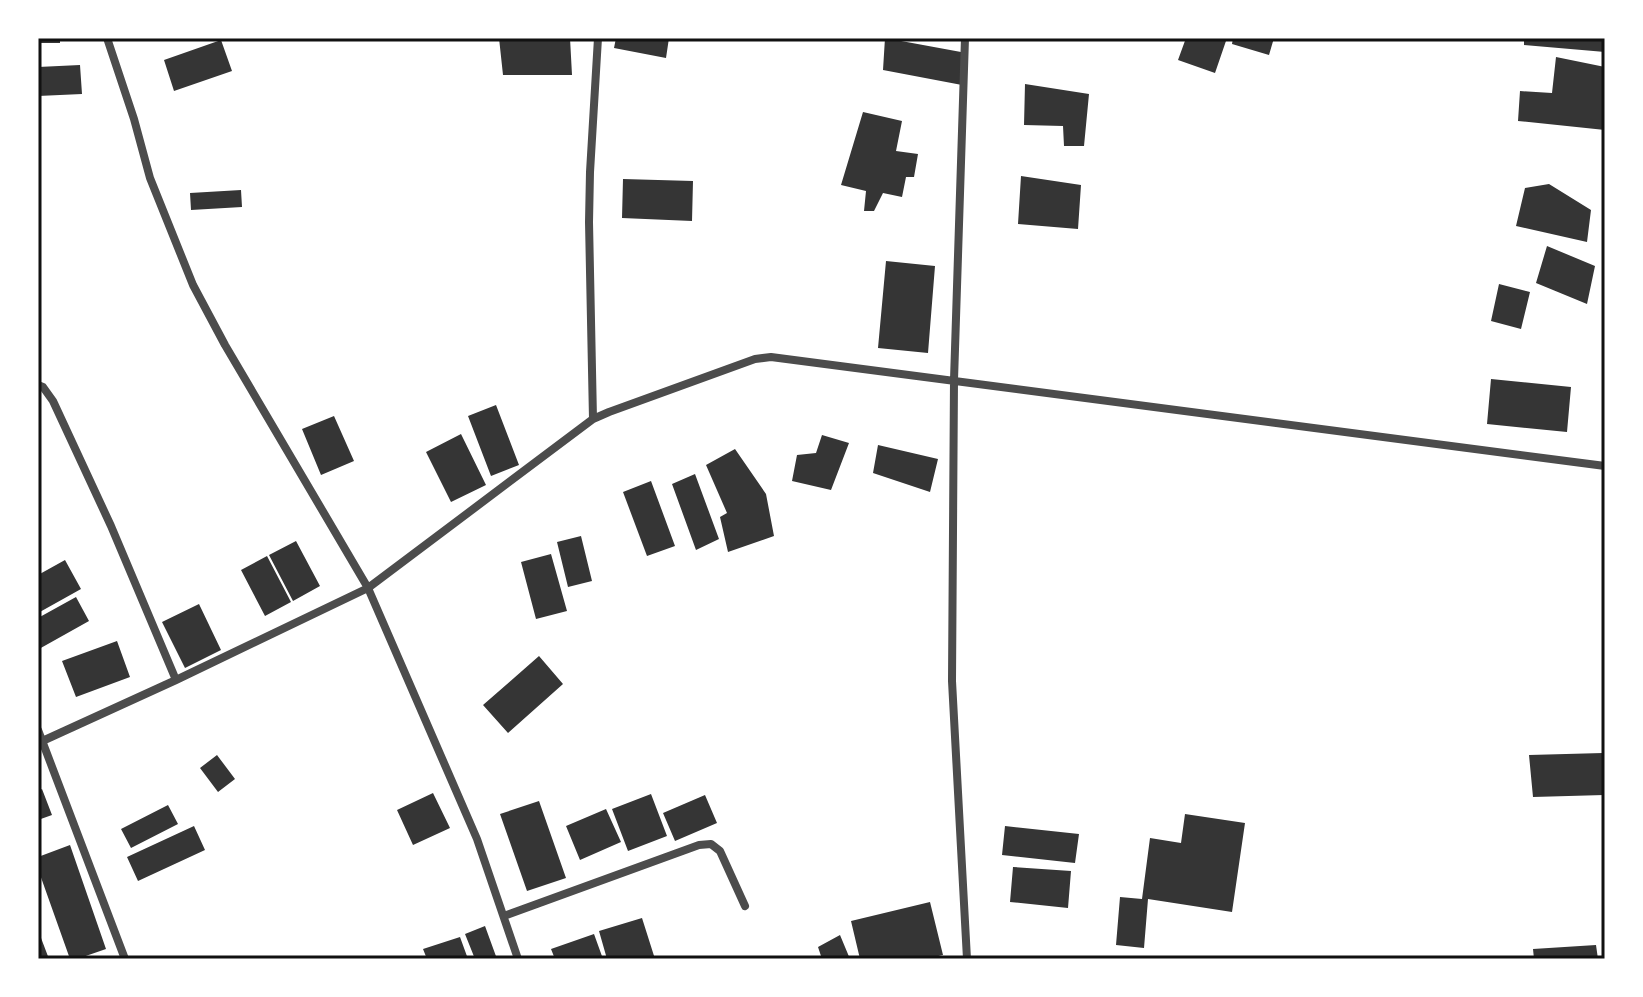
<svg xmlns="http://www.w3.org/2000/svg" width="1643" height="997" font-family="Karla,sans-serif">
<rect width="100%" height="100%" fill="#fff"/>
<path fill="#353535" d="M38,38H60V43H38Z
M499,38H570L572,75H503Z
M616,38H669L666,58L614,48Z
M885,38L961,52L962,85L883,70Z
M1186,38H1227L1215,73L1178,60Z
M1233,38H1274L1269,55L1232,44Z
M1524,38H1605V52L1524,45Z
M221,40L232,71L174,91L164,60Z
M1556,57L1605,67V130L1518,121L1520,91L1552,93Z
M80,65L82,94L38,96V67Z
M1025,84L1089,94L1084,146H1064L1063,126L1024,125Z
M863,112L902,121L896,151L918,154L914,177H906L902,197L883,193L874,211H864L866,191L841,185Z
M1021,176L1081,185L1078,229L1018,224Z
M623,179L693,181L692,221L622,218Z
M1549,184L1591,210L1587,242L1516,226L1525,188Z
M241,190L242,207L191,210L190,193Z
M1547,246L1595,266L1587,304L1536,283Z
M886,261L935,266L928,353L878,348Z
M1499,284L1530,292L1521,329L1491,321Z
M1491,379L1571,387L1567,432L1487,424Z
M496,405L519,465L491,476L468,416Z
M334,416L354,461L321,475L302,429Z
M461,434L486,485L451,502L426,452Z
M822,435L849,443L831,490L792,481L797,455L816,453Z
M878,445L938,459L930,492L873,473Z
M735,449L766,494L774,536L728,552L720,517L727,513L706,465Z
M695,474L719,539L696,550L672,484Z
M651,481L675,546L647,556L623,492Z
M581,536L592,581L568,587L557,542Z
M296,541L320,586L293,601L269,555Z
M551,554L567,611L536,619L521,562Z
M267,556L291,602L265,616L241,570Z
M65,560L81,589L38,613V575Z
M76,597L89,621L39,649L38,618Z
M199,604L221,650L185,668L162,622Z
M117,641L130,677L76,697L62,661Z
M539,656L563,684L508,733L483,705Z
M1603,753L1604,795L1533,797L1529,755Z
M217,755L235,779L218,792L200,768Z
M42,789L52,815L38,820V791Z
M433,793L450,828L413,845L397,810Z
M651,794L667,836L628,851L612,809Z
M705,795L717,823L675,841L663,813Z
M539,801L566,878L527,891L500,814Z
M168,805L178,824L131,848L121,829Z
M606,809L621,842L580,860L566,826Z
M1185,814L1245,823L1232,912L1148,899L1144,948L1116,945L1120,897L1142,899L1150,838L1181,843Z
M194,826L205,850L138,881L127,857Z
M1005,826L1079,834L1075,863L1002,855Z
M70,845L106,949L77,959H70L38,869V857Z
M1013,867L1071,871L1068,908L1010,902Z
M930,902L943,955L925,959H860L851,921Z
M642,918L655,959H607L599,931Z
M485,926L497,959H475L465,934Z
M38,930L49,959H38Z
M594,934L603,959H555L551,949Z
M840,935L850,959H822L818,947Z
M460,937L468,959H427L423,949Z
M1596,945L1598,959H1534L1533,949Z"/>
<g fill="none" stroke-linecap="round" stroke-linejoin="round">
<path stroke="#4c4c4c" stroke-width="8" d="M107,38L134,119L150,178L193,285L225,345L368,588L477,839L518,959
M965,38L954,380L952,681L967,959
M38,385L43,387L53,401L111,526L176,680
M593,419L609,412L755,359L771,357L1605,466
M38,730L125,959
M38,743L176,680L368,588L593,419L589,222L590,172L598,38
M504,916L699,845L711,844L720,851L745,906"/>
</g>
<rect width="1643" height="997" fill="none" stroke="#ffffff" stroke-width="80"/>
<rect x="40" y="40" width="1563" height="917" fill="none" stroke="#111" stroke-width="3"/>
</svg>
